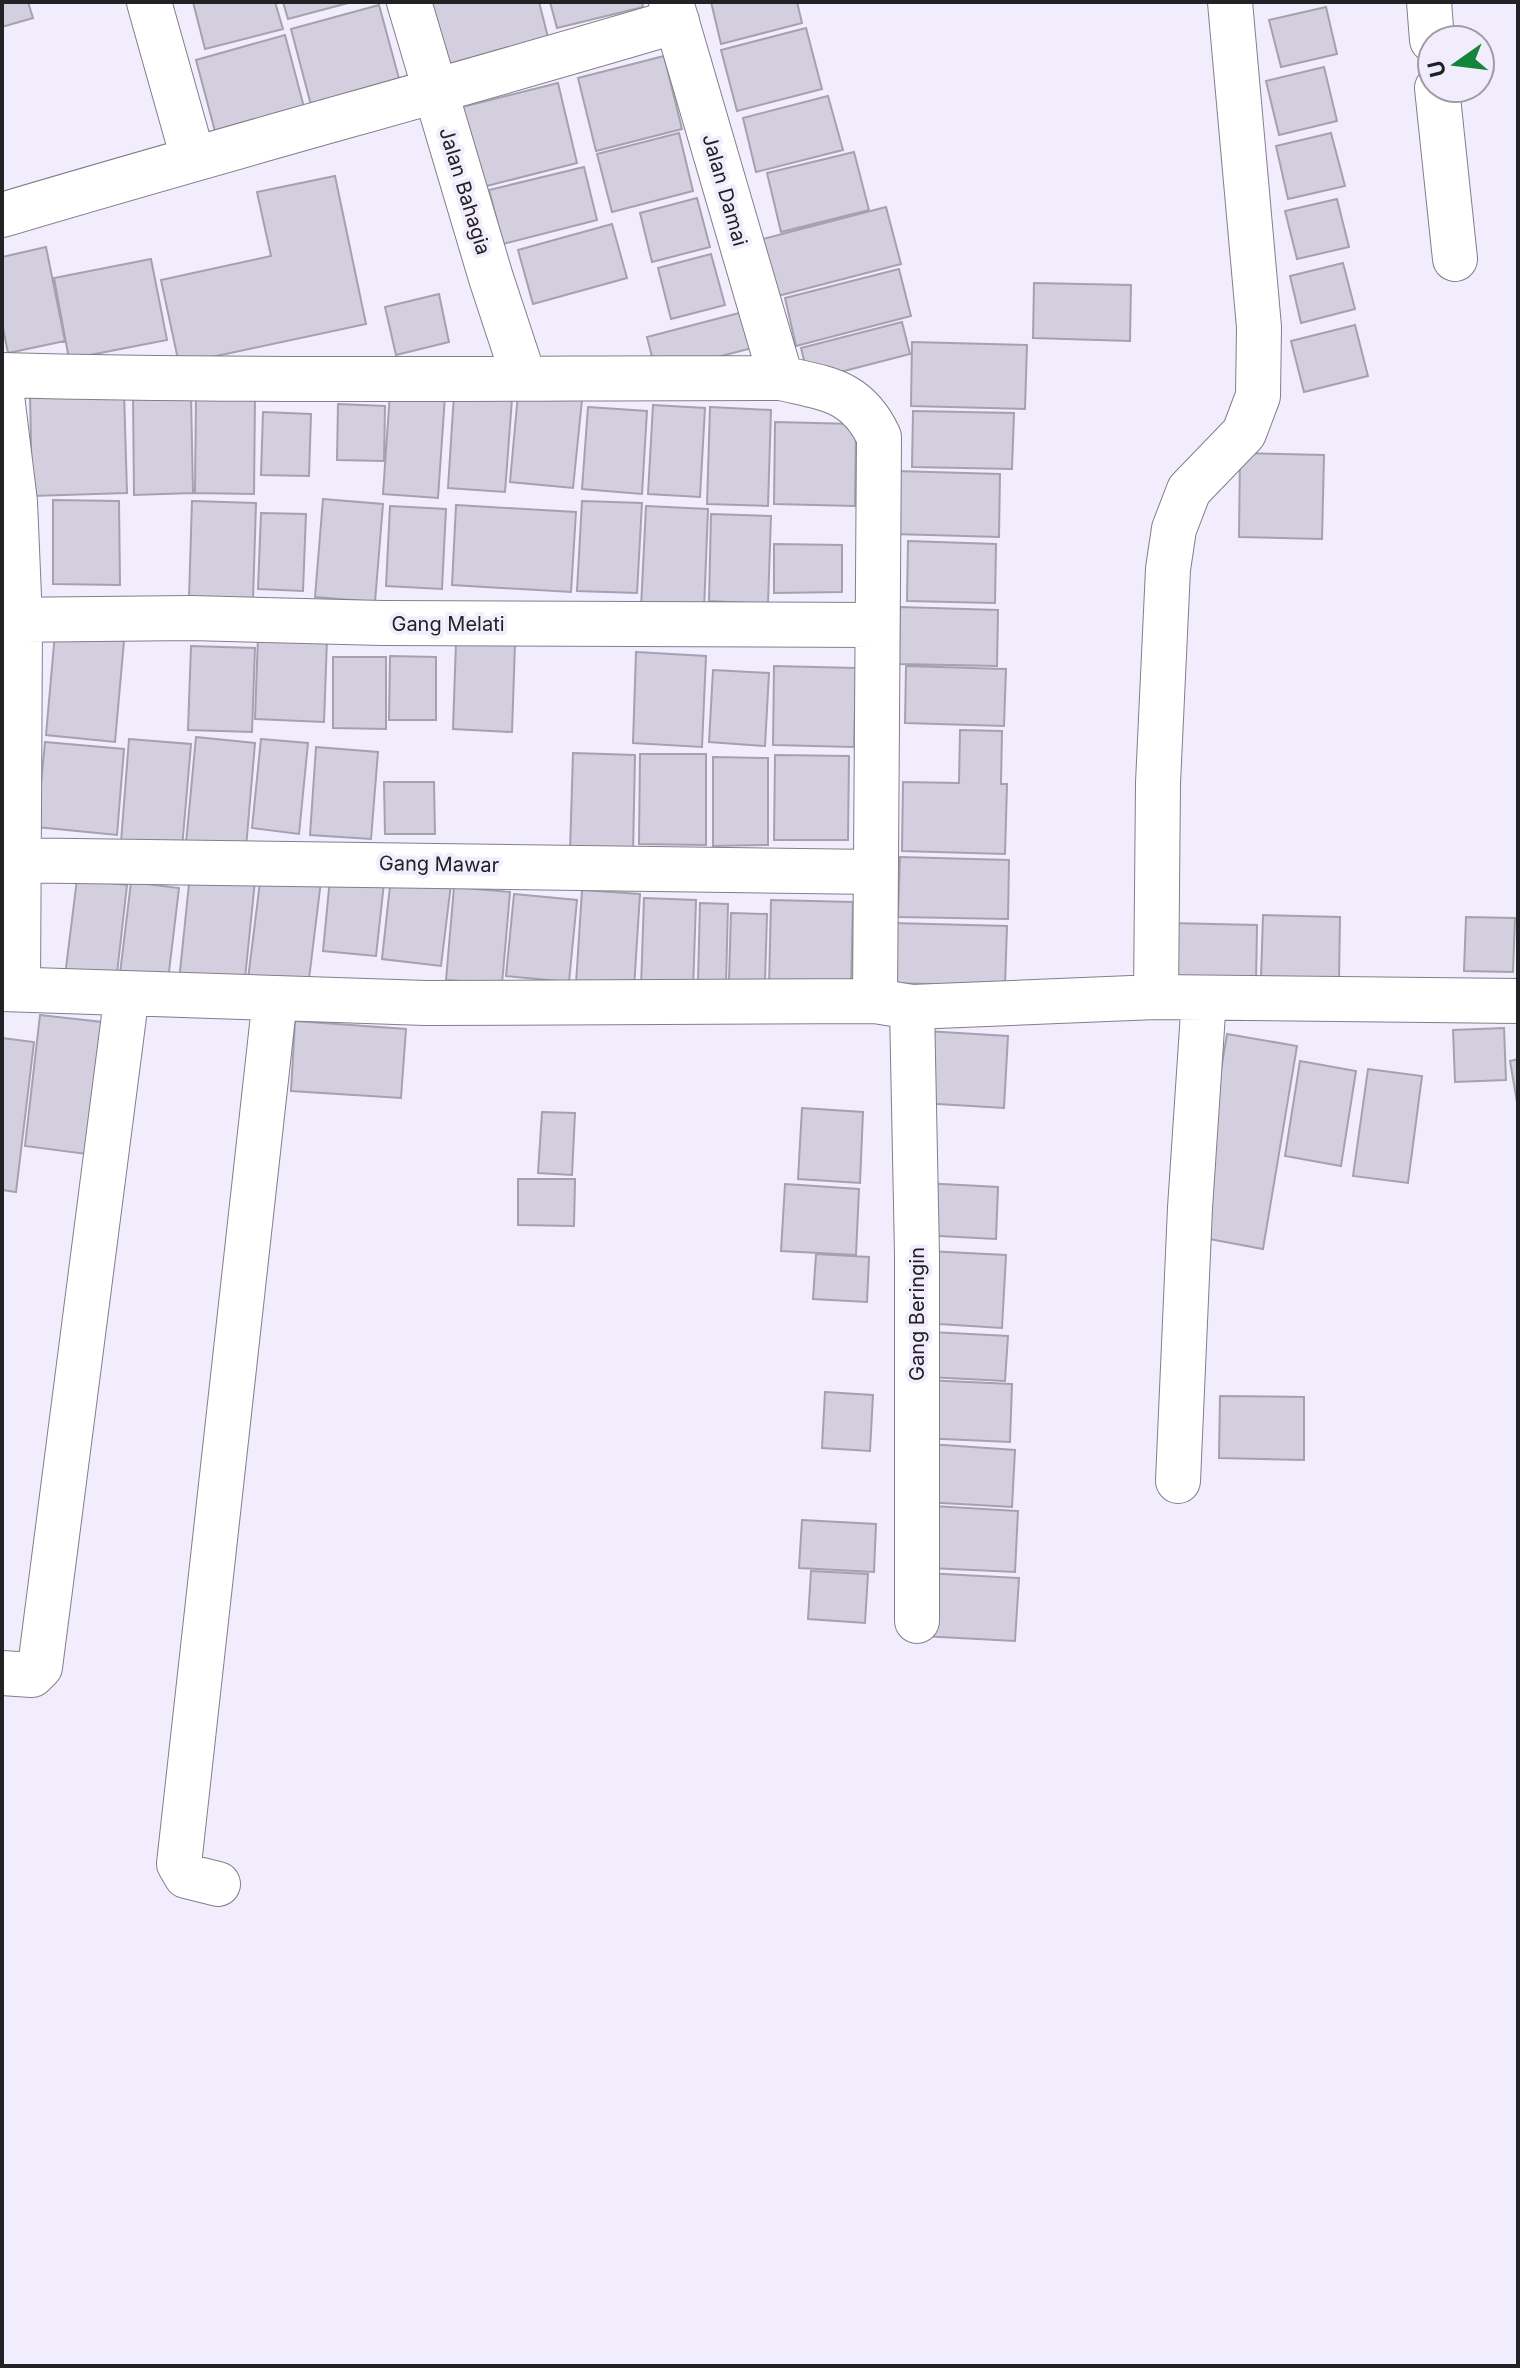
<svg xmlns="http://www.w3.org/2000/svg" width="1520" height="2368" font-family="Inter,sans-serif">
<rect width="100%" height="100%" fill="#f2edfd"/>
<path fill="#d3cfde" stroke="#a5a1af" stroke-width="2" d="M2,2H28L33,18L2,27Z
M193,2H275L283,29L205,49Z
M283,2H352L288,19Z
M429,2H539L550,45L447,71Z
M550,2H642L643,7L557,28Z
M711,2H797L802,23L721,44Z
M379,5L401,86L312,109L291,29Z
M1326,7L1337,54L1281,67L1269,20Z
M806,28L822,89L737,111L721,50Z
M285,35L305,111L216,135L196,60Z
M664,56L682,129L596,151L578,78Z
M1324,67L1337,121L1279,135L1266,81Z
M558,83L577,163L479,188L458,108Z
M828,96L843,150L756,172L743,118Z
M679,133L693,191L612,212L597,154Z
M1331,133L1345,186L1288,199L1276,146Z
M854,152L869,210L781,232L767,173Z
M584,167L597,220L503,244L489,190Z
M335,176L366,324L179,364L161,280L271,256L257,192Z
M697,198L710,247L652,262L640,213Z
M1337,199L1349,247L1297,259L1285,211Z
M886,207L901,264L774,297L759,240Z
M612,224L627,278L533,304L518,250Z
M46,247L65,341L8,353L2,323V257Z
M711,254L725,305L671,319L658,268Z
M151,259L167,340L69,359L54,278Z
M1343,263L1355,309L1301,323L1290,276Z
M899,269L911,316L796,346L785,298Z
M1034,283L1131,285L1130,341L1033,338Z
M439,294L449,342L396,355L385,307Z
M743,312L752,348L656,373L647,337Z
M902,322L910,354L809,380L801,348Z
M1355,325L1368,376L1304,392L1291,341Z
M912,342L1027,345L1025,409L911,406Z
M124,392L127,493L32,496L30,394Z
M390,392L445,396L438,498L383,494Z
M454,394L512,399L505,492L448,488Z
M518,394L582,400L573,488L510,482Z
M133,395H191L193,493L134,495Z
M196,396H255L254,494L195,493Z
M338,404L385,406L384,461L337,460Z
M653,405L705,408L700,497L648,494Z
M588,407L647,411L642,494L582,489Z
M710,407L771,410L768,506L707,504Z
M913,411L1014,413L1012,469L912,467Z
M263,412L311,414L309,476L261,475Z
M775,422L856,424L855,506L774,504Z
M1240,453L1324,455L1322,539L1239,537Z
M896,471L1000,474L999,537L894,534Z
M323,499L383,504L375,602L315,597Z
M53,500L119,501L120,585L53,584Z
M192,501L256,503L253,600L189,598Z
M582,501L642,503L637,593L577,591Z
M456,505L576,512L571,592L452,585Z
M390,506L446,509L442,589L386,586Z
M646,506L708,509L704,610L641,608Z
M261,513L306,514L303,591L258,589Z
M711,514L771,516L768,604L709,601Z
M908,541L996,544L995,603L907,601Z
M774,544L842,545V592L774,593Z
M900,607L998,610L997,666L899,664Z
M55,633L124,641L115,742L46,735Z
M258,636L327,639L324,722L255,719Z
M456,641L515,644L512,732L453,729Z
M191,646L255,648L252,732L188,730Z
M636,652L706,656L702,747L633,743Z
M390,656L436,657V720H389Z
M333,657H386V729L333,728Z
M774,666L856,668L854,747L773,745Z
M906,666L1006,669L1004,726L905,723Z
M713,670L769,673L765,746L709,742Z
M960,730L1002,731L1001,784H1007L1005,854L902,851L903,782L959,783Z
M196,737L255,743L246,848L186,843Z
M129,739L191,744L182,848L121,842Z
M261,739L308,743L299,834L252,828Z
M45,742L124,749L117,835L37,827Z
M316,747L378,752L371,839L310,835Z
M573,753L635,755L633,854L570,852Z
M640,754H706V845L639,844Z
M775,755L849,756L848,840H774Z
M713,757L768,758V845L713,846Z
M384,782H434L435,834H385Z
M900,857L1009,860L1008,919L898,917Z
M331,868L385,874L376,956L323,951Z
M190,874L255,881L244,988L179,981Z
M261,874L321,881L308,987L248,979Z
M391,877L451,884L441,966L382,959Z
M77,879L127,885L116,982L65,976Z
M131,882L179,888L168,980L120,974Z
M454,887L510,892L502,984L446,980Z
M582,890L640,894L634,988L576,984Z
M514,894L577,900L569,982L506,976Z
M644,898L696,900L693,991L641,988Z
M771,900L853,902L851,990L769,987Z
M700,903L728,904L726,984L698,983Z
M731,913L767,914L765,981L729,980Z
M1263,915L1340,917L1339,980L1261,979Z
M1466,917L1515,918L1513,972L1464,971Z
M892,923L1007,926L1005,986L891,983Z
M1170,923L1257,925L1256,982L1168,980Z
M40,1015L102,1022L86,1154L25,1146Z
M295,1021L406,1029L401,1098L291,1091Z
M1504,1028L1506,1080L1455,1082L1453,1030Z
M925,1031L1008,1036L1004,1108L921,1103Z
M1227,1034L1297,1046L1263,1249L1193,1236Z
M2,1038L34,1042L16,1192L2,1190Z
M1518,1059V1108L1510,1061Z
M1300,1061L1356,1071L1341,1166L1285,1156Z
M1368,1069L1422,1076L1408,1183L1353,1176Z
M802,1108L863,1112L860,1183L798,1179Z
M542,1112L575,1113L572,1175L538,1173Z
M518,1179H575L574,1226L518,1225Z
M923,1183L998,1187L996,1239L920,1235Z
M785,1184L859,1189L856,1255L781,1251Z
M927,1251L1006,1255L1002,1328L923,1323Z
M816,1254L869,1257L867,1302L813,1299Z
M931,1332L1008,1336L1005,1381L928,1377Z
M924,1380L1012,1384L1010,1442L921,1438Z
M825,1392L873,1395L870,1451L822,1448Z
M1220,1396L1304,1397V1460L1219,1458Z
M929,1444L1015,1450L1012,1507L925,1502Z
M933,1506L1018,1511L1015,1572L930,1568Z
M802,1520L876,1524L874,1572L799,1568Z
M811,1571L868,1574L865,1623L808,1619Z
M924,1573L1019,1578L1015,1641L921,1636Z"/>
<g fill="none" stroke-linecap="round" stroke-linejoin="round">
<g stroke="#827e8b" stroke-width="46">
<path id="street" d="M149,2L193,158
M409,2L491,278L524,378
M671,2L781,378
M1429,2L1432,40
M1437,88L1455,259
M2,215C226,148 452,88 677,21
M2,375C262,382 521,378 781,378C827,389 857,390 879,437L875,1001
M2,396L15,502L20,620L18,989
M2,620L191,618L383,623L876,625
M2,860L876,872
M2,989L426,1003L875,1001L912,1007L1156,997L1518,1001
M1156,997L1158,783L1168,569L1174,529L1189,490L1244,433L1258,396L1259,327L1230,2
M912,1007L917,1255V1621
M1178,1481L1190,1208L1204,998
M2,1673L32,1675L40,1667L127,993
M218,1884L186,1876L179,1864L275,998"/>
</g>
<use href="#street" stroke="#fff" stroke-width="44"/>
</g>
<g text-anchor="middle" stroke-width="8" stroke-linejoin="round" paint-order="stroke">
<g font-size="20" fill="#222126" stroke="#f2edfd">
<text transform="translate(725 190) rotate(74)" y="7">Jalan Damai</text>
<text transform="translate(465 191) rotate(73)" y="7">Jalan Bahagia</text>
<text x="448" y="631">Gang Melati</text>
<text transform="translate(439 864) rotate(1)" y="7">Gang Mawar</text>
<text transform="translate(917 1314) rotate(-90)" y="7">Gang Beringin</text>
</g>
</g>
<rect width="1520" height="2368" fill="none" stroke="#222126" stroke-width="8"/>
<g transform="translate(1456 64) rotate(256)"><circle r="38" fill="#f2edfd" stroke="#9f9ba7" stroke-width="2"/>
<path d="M0-6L14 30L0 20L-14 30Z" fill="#16853c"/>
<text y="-12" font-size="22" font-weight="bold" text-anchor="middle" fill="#222126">U</text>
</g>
</svg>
